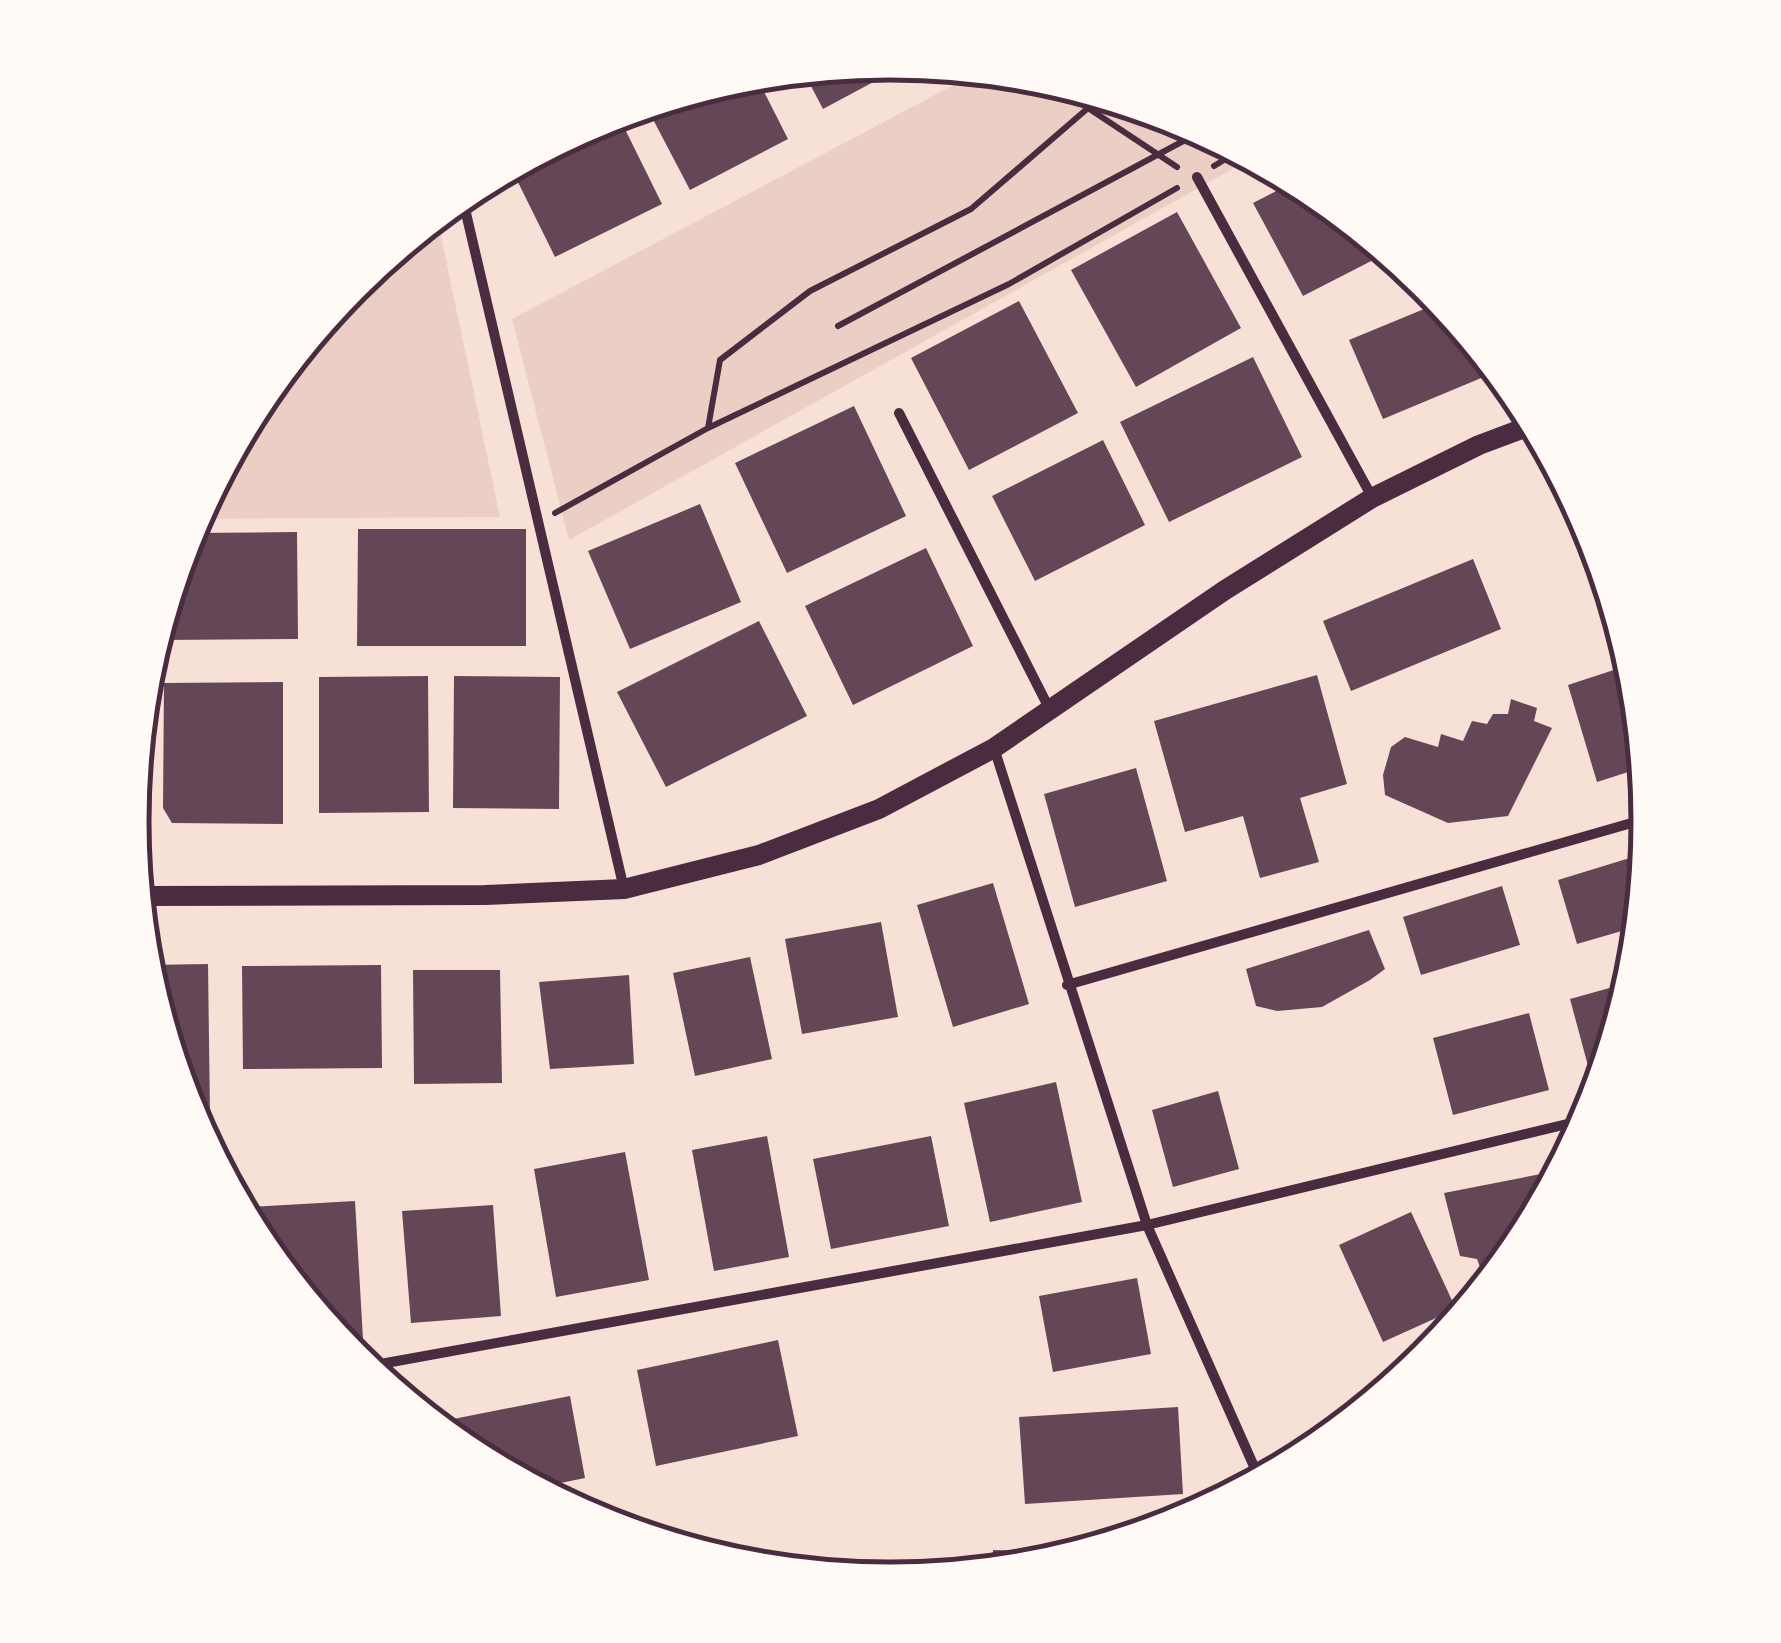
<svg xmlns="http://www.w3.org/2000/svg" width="1781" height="1643" font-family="'PT Sans',sans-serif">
<rect width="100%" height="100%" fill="#f7e1d7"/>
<path fill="#ebcfc5" d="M980,71C1077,81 1167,113 1252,158L569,540L512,319Z
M437,217L500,517L196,519L260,399L354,284Z"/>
<path fill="#644757" d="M891,63L907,64L823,109L803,71Z
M756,76L788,139L690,190L646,106Z
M618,115L662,204L555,257L511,168Z
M1288,178L1313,191L1374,241L1381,256L1303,296L1253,203L1280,189L1277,184Z
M1177,212L1241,328L1136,387L1071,270Z
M1019,301L1078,413L969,470L911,358Z
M1441,302L1498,371L1383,419L1349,340Z
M1253,357L1302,457L1169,522L1120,422Z
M854,406L906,516L787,573L735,463Z
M1103,440L1145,525L1035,581L992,496Z
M700,504L741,602L630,649L588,551Z
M358,529H526V646H357Z
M297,532L298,639L162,640V621L189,533Z
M926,548L973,646L853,705L805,606Z
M1473,559L1501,629L1351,691L1323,621Z
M759,621L807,716L666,787L617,692Z
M1632,664L1644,767L1597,782L1568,685Z
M1317,675L1347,784L1300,798L1319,862L1260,878L1243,816L1185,832L1154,721Z
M428,676L429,812L319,813V677Z
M454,676L560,677L559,809L453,808Z
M283,682V824L172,823L163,808L164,683Z
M1511,699L1537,708L1534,721L1552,728L1508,816L1448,823L1385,795L1383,775L1391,747L1405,737L1438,747L1441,734L1463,741L1472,721L1487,724L1493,714H1508Z
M1136,768L1167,881L1075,907L1044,794Z
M1646,853L1639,926L1577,944L1558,880Z
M993,883L1029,1004L953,1027L917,905Z
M1502,886L1520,945L1421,975L1403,917Z
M881,922L898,1017L802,1034L785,939Z
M1369,930L1385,969L1370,980L1322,1007L1277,1011L1256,1006L1246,969Z
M750,957L772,1059L695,1076L673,973Z
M208,964L210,1116H191L146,965Z
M381,965L382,1068L243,1069L242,966Z
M413,970H500L502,1083L414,1084Z
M629,975L634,1064L550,1069L539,982Z
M1631,982L1603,1074L1591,1077L1570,999Z
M1529,1013L1549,1090L1453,1115L1433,1038Z
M1056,1082L1082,1202L990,1222L964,1103Z
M1218,1091L1239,1169L1173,1187L1152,1110Z
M767,1136L789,1257L714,1271L692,1150Z
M931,1136L949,1226L831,1249L813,1159Z
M625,1152L649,1280L556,1297L534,1169Z
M1561,1170L1521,1244L1487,1286L1477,1259L1460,1256L1444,1193Z
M355,1201L363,1339L339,1341L259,1243L253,1231L251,1207Z
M493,1205L501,1316L411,1323L402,1211Z
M1411,1212L1456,1309L1383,1342L1339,1245Z
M1137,1278L1151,1354L1053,1372L1039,1296Z
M778,1340L798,1436L656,1466L637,1370Z
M570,1396L585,1478L536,1488L468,1452L433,1423Z
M1178,1407L1183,1494L1025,1504L1019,1417Z
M993,1550L1083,1552L1038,1566L992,1570Z"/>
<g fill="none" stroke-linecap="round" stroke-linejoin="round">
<path stroke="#4a2c40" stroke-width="6" d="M1088,108L1177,167
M1214,166L1239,151
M838,326L1202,131
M708,428L720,360L810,291L971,209L1102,96
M555,513L708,428L1009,284L1177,188"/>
<path stroke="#4a2c40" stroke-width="10" d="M1197,177L1372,497
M462,196L624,889
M899,413L1050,710
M994,748L1147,1225L1260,1480
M1067,985L1649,818
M364,1367L1147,1225L1588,1119"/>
<path stroke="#4a2c40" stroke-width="20" d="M139,896L485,895L624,889L759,855L879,809L994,748L1225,590L1372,498L1479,445L1535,424"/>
</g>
<path d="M0 0H1781V1643H0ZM149 821a741 741 0 1 1 1482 0a741 741 0 1 1-1482 0Z" fill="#fffaf5" fill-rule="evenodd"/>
<path fill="none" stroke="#4a2c40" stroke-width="5" d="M149 821a741 741 0 1 1 1482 0a741 741 0 1 1-1482 0Z"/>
</svg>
